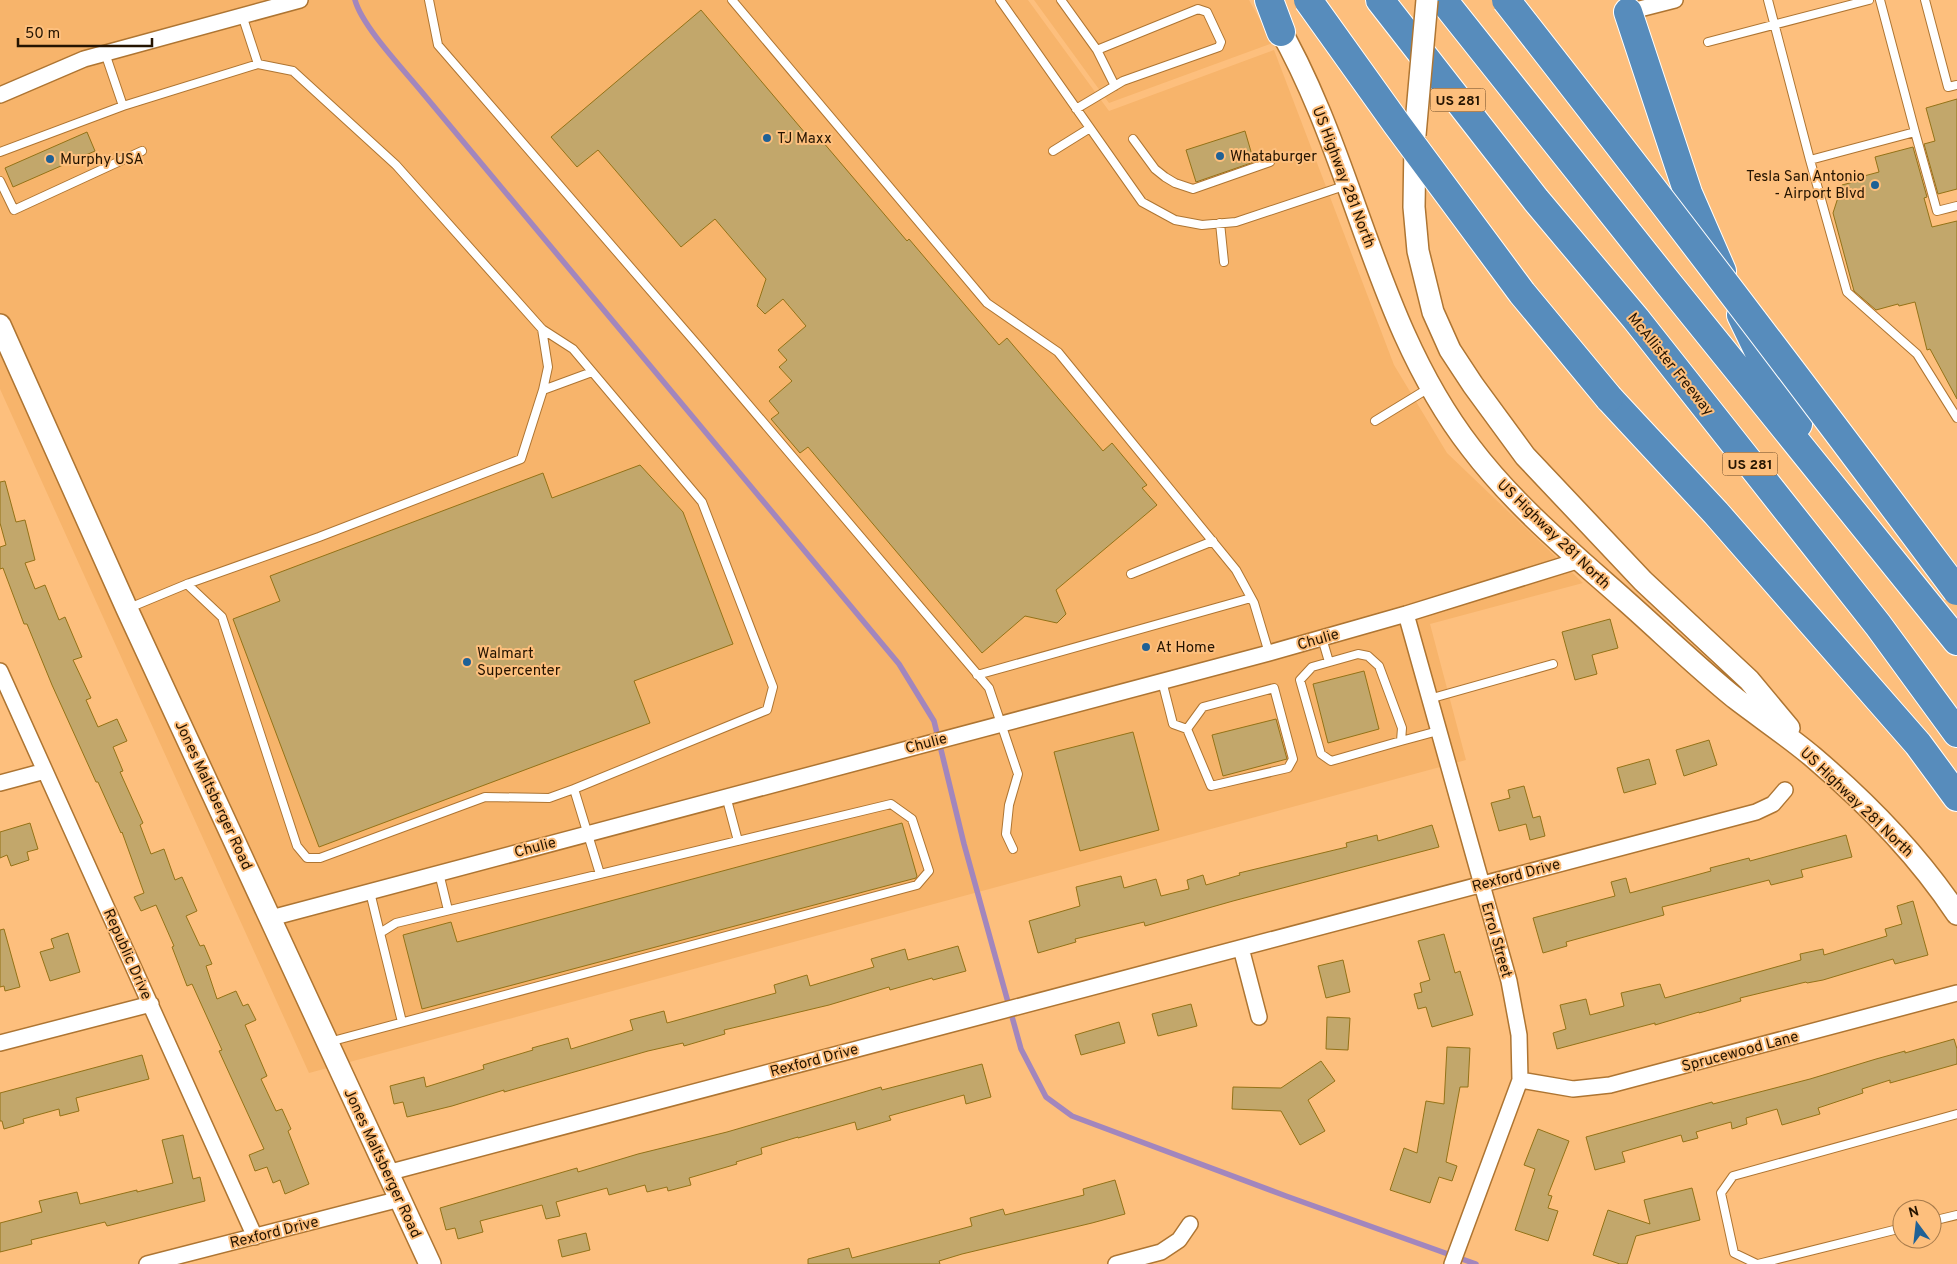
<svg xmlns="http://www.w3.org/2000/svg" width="1957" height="1264" font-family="Overpass,sans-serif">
<rect width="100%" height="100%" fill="#fdbf7d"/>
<path fill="#f7b46b" d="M0,0H1028L1109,111L1274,50L1394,365L1447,453L1583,583L1430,624L1466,760L309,1073L0,389Z
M1034,0H1249L1273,43L1109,103Z"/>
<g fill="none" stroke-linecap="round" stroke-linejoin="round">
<path stroke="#a286bd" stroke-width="5.5" d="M355,0C362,26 403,69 421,91L899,664L934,721L964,844L1021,1049L1046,1097L1072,1116L1286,1196L1476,1264"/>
</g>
<path fill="#c2a76b" stroke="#937217" d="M701,10L811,140L817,135L907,241L909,239L999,345L1007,338L1103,451L1112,443L1147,485L1142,488L1157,505L1056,590L1066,614L1057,623L1025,616L982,653L808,447L800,453L771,419L779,413L769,401L792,381L779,367L787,360L778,350L806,326L783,299L765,314L757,306L766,279L715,219L681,247L598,150L577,167L551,137Z
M1957,99V189L1938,194L1924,144L1935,141L1926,108Z
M1245,131L1254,162L1196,182L1186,150Z
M87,132L95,151L13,187L5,168Z
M1913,147L1927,197L1924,198L1932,227L1957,221V399L1930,349L1927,350L1915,302L1899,306L1898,304L1876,310L1854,291L1833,213L1842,185L1865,179L1864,176L1879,172L1875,157Z
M640,465L683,512L733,644L634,681L650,723L319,847L233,619L280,601L270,576L543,473L552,498Z
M5,481L16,522L25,520L35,560L25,563L35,589L45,585L59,620L65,617L82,657L73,660L91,698L86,700L98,727L117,719L127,741L113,747L123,771L120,772L143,823L140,825L151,854L164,849L175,880L182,877L197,911L186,916L200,946L204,945L212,964L206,966L217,999L236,991L243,1006L248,1004L256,1020L245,1025L267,1076L261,1079L276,1111L282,1109L291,1129L288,1131L309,1184L285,1194L280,1180L273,1183L267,1167L255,1171L249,1155L264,1149L219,1051L222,1050L192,984L187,986L172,947L174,946L156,905L141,911L134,897L144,893L122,832L121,833L98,782H96L52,685L27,624H24L3,568L0,569V547L6,545L0,523V482Z
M1610,619L1618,648L1592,655L1597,674L1575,680L1562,632Z
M1364,671L1379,729L1328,743L1313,684Z
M1276,719L1287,759L1223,776L1212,735Z
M1133,732L1159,830L1080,851L1054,752Z
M1709,740L1717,765L1684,776L1676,750Z
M1649,759L1656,784L1624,793L1617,768Z
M1524,786L1533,818L1540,816L1545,836L1530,840L1526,824L1499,831L1491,803L1510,798L1508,790Z
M30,823L38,849L27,852L29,860L11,866L7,855L0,858V832Z
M902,823L917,876L916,878L422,1009L403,935L451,922L457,942Z
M1432,825L1439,847L1233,901L1145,926L1144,922L1075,939L1076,942L1038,953L1029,921L1080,906L1076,887L1121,876L1124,888L1156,879L1161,896L1189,889L1187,880L1203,875L1206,885L1240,875L1239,873L1347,847L1346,843L1377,835L1378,841Z
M1846,835L1852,857L1801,870L1803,877L1771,885L1769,880L1662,907L1664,915L1566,942L1567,946L1543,953L1533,918L1615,896L1611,882L1626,878L1630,893L1711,871L1710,868L1749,858L1750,861Z
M1913,901L1928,955L1895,964L1893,959L1823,980L1807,983L1806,982L1740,998L1741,1001L1699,1013V1012L1655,1025V1023L1557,1049L1553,1033L1566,1029L1560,1005L1586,999L1590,1015L1624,1006L1621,993L1660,984L1665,998L1801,960L1800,954L1823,949L1824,955L1887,936L1885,929L1902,924L1897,906Z
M4,929L20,987L5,991L4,986L0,987V930Z
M68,933L80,972L50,981L40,952L54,948L51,939Z
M1444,934L1455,973L1460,971L1473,1015L1432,1027L1426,1007L1418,1009L1414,994L1422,992L1420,983L1430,980L1418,941Z
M958,946L966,971L933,980L932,978L890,990L889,987L829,1005L724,1030L725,1034L684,1046L683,1043L648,1051L504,1092V1090L452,1106L407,1117L403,1102L394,1104L390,1086L424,1077L426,1087L484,1069L483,1065L533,1050L532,1048L568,1038L571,1049L633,1030L630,1020L664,1011L667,1023L776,993L774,985L807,975L810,986L874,967L871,959L905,949L908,960Z
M1343,960L1350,992L1326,998L1318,966Z
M1191,1004L1197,1026L1158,1036L1152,1014Z
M1327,1017L1350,1018L1348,1050L1326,1049Z
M1119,1022L1125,1043L1081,1055L1075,1035Z
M1954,1039L1957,1049V1064L1890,1083V1080L1862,1089L1863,1093L1818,1108L1820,1114L1782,1125L1777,1109L1746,1118L1747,1124L1732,1129L1731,1122L1696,1132L1698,1138L1683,1142L1681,1135L1622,1152L1625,1162L1595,1170L1586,1137L1712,1102L1713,1104L1810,1079L1876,1059L1905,1051V1053Z
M1447,1047L1470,1048L1468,1087H1460L1446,1162L1457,1166L1452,1181L1439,1177L1430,1203L1390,1190L1404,1148L1417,1153L1426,1101L1444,1104Z
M142,1055L149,1079L76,1098L79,1111L60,1116L59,1109L23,1119L24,1123L4,1129L2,1121H0V1093Z
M1321,1061L1335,1081L1308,1100L1325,1131L1300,1145L1281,1111L1232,1109L1233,1087L1281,1088Z
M982,1064L991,1097L966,1104L964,1095L889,1116L891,1120L857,1130L855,1122L798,1138V1137L761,1148L762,1154L736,1162L737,1164L689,1178L691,1185L668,1191L667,1187L647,1192L645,1185L609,1195L607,1188L556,1202L560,1216L546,1219L542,1205L480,1221L483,1232L458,1239L455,1228L446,1230L440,1208L577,1168L578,1172L638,1154L727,1132L881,1087L882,1090Z
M1538,1129L1569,1141L1548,1195L1552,1196L1548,1208L1558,1211L1548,1241L1515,1230L1535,1169L1524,1165Z
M183,1135L193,1179L200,1177L205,1201L107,1226L105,1222L31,1240L32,1244L0,1252V1223L42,1212L39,1201L77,1192L80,1204L137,1190V1192L173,1183L162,1140Z
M1115,1180L1125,1214L1092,1223L962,1254L939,1261L940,1264H808V1259L849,1248L852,1258L972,1226L970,1218L1003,1209L1005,1215L1084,1195L1083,1189Z
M1692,1188L1700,1220L1636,1236L1627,1264H1620L1593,1255L1608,1210L1650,1224L1644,1200Z
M586,1233L590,1250L562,1257L558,1240Z"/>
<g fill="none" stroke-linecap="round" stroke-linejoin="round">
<g stroke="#ae7532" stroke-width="10">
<path id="lane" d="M429,0L438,45L701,349L989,688L1018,774L1009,805L1006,834L1013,849
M732,0L987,303L1058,352L1236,570L1254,603L1269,653
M1000,0L1142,202L1175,220L1202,225L1236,222L1347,185
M1061,0L1097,50L1198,9L1207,12L1221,42L1219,47L1123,81L1076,109
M1768,0L1810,160L1915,132L1880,0
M1925,0L1948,87L1957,85
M242,15L258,64L293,71L396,165L542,329L573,349L702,502L773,687L767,710L574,789L600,874
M1708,42L1869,0
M1097,50L1115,86
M105,53L123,106
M1915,132L1937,211L1957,206
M1133,139L1155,169L1165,177L1175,183L1193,189L1270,162
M1053,151L1090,128
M0,152L123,106L258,64
M1810,160L1847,292L1917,354L1957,418
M0,181L14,210L142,151
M1220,223L1224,262
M542,329L548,367L543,390
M1375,421L1429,388
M1131,574L1213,541
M187,584L222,617L297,846L307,858H320L485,797L549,798L574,789
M129,608L187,584L319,537L521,459L543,390L592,372
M1322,638L1329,662
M1358,654L1368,656L1379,666L1402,728L1401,741L1331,761L1321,754L1300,680L1312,667Z
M977,675L1251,598
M1162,681L1173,724L1187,729L1203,707L1274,688L1293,759L1288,768L1211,786L1187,729
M1429,699L1553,664
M1401,741L1438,731
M726,796L738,841
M439,873L448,910
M370,892L380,933
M329,1042L917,885L929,871L912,819L891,804L396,923L380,933L402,1022
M1932,1221L1957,1215
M1757,1264L1734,1253L1721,1193L1733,1176L1957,1114
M1758,1264L1902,1228"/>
</g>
<g stroke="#ae7532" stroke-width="18">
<path id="street" d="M1628,12L1675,0
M0,95L84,59L300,0
M1406,614L1509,981L1519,1035L1520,1080L1452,1264
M0,671L255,1237
M0,783L45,771
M271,918L1269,653L1406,614L1580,560
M1241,948L1259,1017
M0,1043L151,1004
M1520,1080L1573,1089L1610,1085L1957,993
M387,1173L1756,812L1773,804L1785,790
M147,1264L400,1199
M1116,1264L1161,1252L1179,1240L1190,1224"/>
</g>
<g stroke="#ae7532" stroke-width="24">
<path id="secondary" d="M1274,19C1355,155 1373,322 1471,448C1515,506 1573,554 1627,602C1663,634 1698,668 1735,698C1761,718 1788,736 1813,757C1867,803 1918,855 1957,914
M1415,143L1414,207L1418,251L1433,312L1450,350L1473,385L1525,456L1643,581L1749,680L1789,728
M0,325L127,609L430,1264"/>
</g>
<g stroke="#fff" stroke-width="30">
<path id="highway" d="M1269,0L1281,32
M1380,0L1536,200L1636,319L1878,625L1957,733
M1443,0L1668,283L1957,641
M1628,12L1688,193L1722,271
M1741,315L1769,373L1798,424
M1609,398L1716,513L1918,744L1957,797"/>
</g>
<use href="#lane" stroke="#fff" stroke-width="8"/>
<use href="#street" stroke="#fff" stroke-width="15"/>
<use href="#secondary" stroke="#fff" stroke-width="21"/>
<use href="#highway" stroke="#578cbc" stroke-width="28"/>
<g stroke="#ae7532" stroke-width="24" stroke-linecap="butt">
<path id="secondary-bridge" d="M1415,135L1427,0"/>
</g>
<g stroke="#fff" stroke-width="30" stroke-linecap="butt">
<path id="highway-bridge" d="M1308,0L1396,123L1522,293L1609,398
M1506,0C1659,195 1809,393 1957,591"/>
</g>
<use href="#secondary-bridge" stroke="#fff" stroke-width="21"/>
<use href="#highway-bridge" stroke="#578cbc" stroke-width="28"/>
</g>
<g fill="#1f6196" stroke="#fdbf7d" stroke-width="2">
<circle cx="767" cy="138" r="5"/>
<circle cx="1220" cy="156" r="5"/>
<circle cx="50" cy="159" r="5"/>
<circle cx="1875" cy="185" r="5"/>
<circle cx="1146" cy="647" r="5"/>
<circle cx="467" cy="662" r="5"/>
</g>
<g text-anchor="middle" stroke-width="4" stroke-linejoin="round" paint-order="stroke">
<g fill="#fdbf7d" stroke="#664726" stroke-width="1">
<rect x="1430.5" y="88.5" width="55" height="23" rx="4"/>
<rect x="1722.5" y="452.5" width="55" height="23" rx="4"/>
</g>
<g font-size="14" font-weight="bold" fill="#251401">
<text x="1458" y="105">US 281</text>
<text x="1750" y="469">US 281</text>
</g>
<g font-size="15" fill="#251401" stroke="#fdbf7d" text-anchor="start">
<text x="777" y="143">TJ Maxx</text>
<text x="1230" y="161">Whataburger</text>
<text x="60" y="164">Murphy USA</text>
<text x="1865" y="181" text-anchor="end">Tesla San Antonio<tspan x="1865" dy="17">- Airport Blvd</tspan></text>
<text x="1156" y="652">At Home</text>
<text x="477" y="658">Walmart<tspan x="477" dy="17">Supercenter</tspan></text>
</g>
<g font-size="15" fill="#251401" stroke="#fdbf7d">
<text transform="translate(1344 177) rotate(69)" y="5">US Highway 281 North</text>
<text transform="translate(1671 364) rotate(51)" y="5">McAllister Freeway</text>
<text transform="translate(1554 534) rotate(44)" y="5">US Highway 281 North</text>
<text transform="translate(1318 639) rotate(-16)" y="5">Chulie</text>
<text transform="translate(926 743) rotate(-15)" y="5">Chulie</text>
<text transform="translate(214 795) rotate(65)" y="5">Jones Maltsberger Road</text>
<text transform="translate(1857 802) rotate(44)" y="5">US Highway 281 North</text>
<text transform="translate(535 847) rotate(-15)" y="5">Chulie</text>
<text transform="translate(1516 875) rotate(-15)" y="5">Rexford Drive</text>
<text transform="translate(1497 940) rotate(74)" y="5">Errol Street</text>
<text transform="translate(128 954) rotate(66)" y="5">Republic Drive</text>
<text transform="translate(1740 1051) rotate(-15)" y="5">Sprucewood Lane</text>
<text transform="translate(814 1060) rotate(-15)" y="5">Rexford Drive</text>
<text transform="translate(383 1163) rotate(65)" y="5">Jones Maltsberger Road</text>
<text transform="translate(274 1232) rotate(-14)" y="5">Rexford Drive</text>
</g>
</g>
<g transform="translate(1917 1224) rotate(345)"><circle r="24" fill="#fdbf7d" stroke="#a77b4b"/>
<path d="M0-4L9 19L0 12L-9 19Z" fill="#1f6196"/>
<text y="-8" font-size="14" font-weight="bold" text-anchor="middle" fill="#251401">N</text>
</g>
<path d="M18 38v8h134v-8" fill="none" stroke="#251401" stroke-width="2.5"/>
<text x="25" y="38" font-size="15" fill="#251401" stroke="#fdbf7d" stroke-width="4" paint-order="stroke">50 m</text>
</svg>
